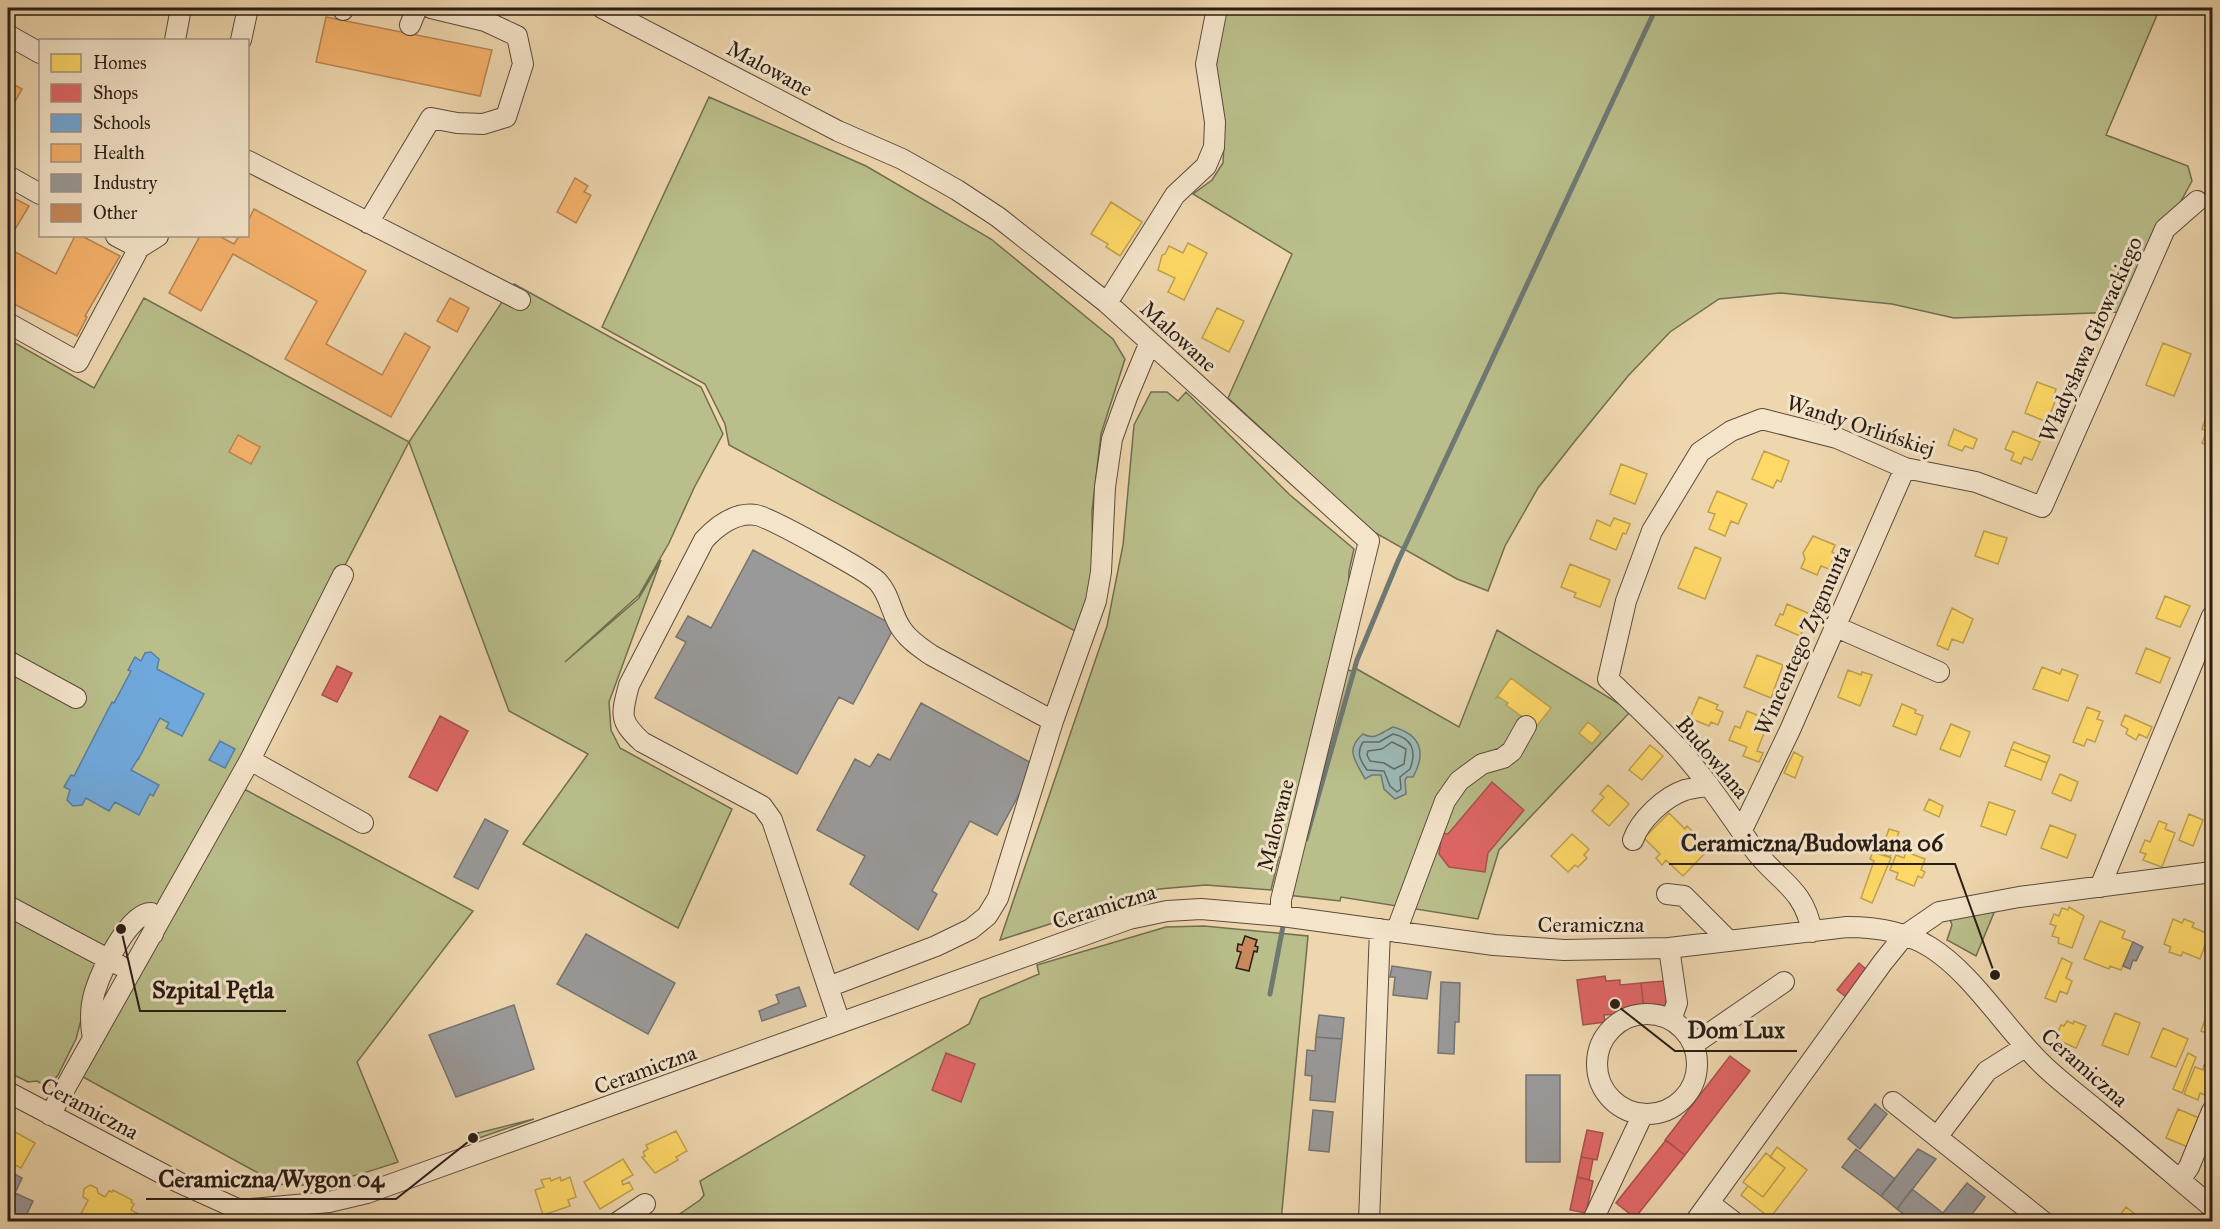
<svg xmlns="http://www.w3.org/2000/svg" width="2220" height="1229" font-family="'IM FELL Great Primer',serif">
<rect width="100%" height="100%" fill="#eed6ae"/>
<filter id="stains"><feTurbulence type="fractalNoise" baseFrequency=".00333" numOctaves="4"/><feColorMatrix values="0 0 0 0 .2 0 0 0 0 .09 0 0 0 0 .02 0 0 0 .5 -.17"/></filter>
<radialGradient id="worn" r=".72"><stop offset=".6" stop-color="#630" stop-opacity="0"/><stop offset="1" stop-color="#630" stop-opacity=".3"/></radialGradient>
<path fill="#b9be8a" stroke="#716e50" stroke-width="1.5" d="M1223,8H2160L2106,135L2188,166L2192,181L2120,312L1954,318L1892,304L1781,293L1719,299L1670,332L1628,376L1575,441L1538,488L1505,546L1488,591L1457,579L1372,531L1228,398L1292,254L1193,194L1212,180L1223,163L1224,143L1216,67Z
M709,97L866,166L991,239L1113,339L1125,359L1101,434L1092,511L1093,581L1075,631L729,445L725,424L705,384L602,327Z
M514,284L701,387L723,434L694,488L669,543L639,595L565,662L639,598L661,560L609,702L611,730L620,748L732,809L678,928L523,844L588,754L509,711L409,442L275,700L160,914L150,909L87,998L76,1039L58,1075L49,1085L46,1081L42,1084L37,1081L28,1082L8,1072V339L94,388L144,298L409,442Z
M1151,392H1167L1178,401L1186,392L1290,495L1354,549L1349,571L1348,604L1285,858L1279,857L1271,890L1206,885L1159,889L1000,940L1107,626L1123,545L1134,425Z
M1497,630L1631,711L1499,850L1478,919L1341,897L1340,901L1287,895L1343,668L1354,672L1355,668L1459,727Z
M244,789L473,911L357,1062L398,1162C361,1174 317,1190 278,1184L83,1077Z
M1996,908L1976,956L1947,940L1952,925L1949,917Z
M1204,926L1308,936L1281,1221L668,1222L700,1200L704,1195L700,1181L969,1024L980,999L1039,974L1037,965L1166,927Z
M534,1119L479,1138L478,1133Z"/>
<path fill="#9cb7b3" stroke="#6e7974" stroke-width="1.5" d="M1393,727C1420,734 1427,752 1413,777H1407L1405,780L1406,794L1395,799L1384,789L1381,775H1372L1365,779C1356,761 1344,750 1363,734C1375,741 1382,732 1393,727Z"/>
<path fill="#ffd966" stroke="#bfa14e" stroke-width="1.5" d="M1111,202L1142,222L1120,256L1106,247L1108,244L1091,234Z
M1188,243L1207,253L1184,300L1168,292L1175,278L1158,270L1162,255L1165,254L1169,246L1183,253Z
M1217,308L1244,321L1229,352L1202,338Z
M2163,343L2191,354L2174,396L2146,385Z
M2037,382L2056,389L2053,398L2056,399L2047,422L2025,413Z
M2205,420L2212,422V447L2202,443L2207,431L2202,429Z
M1954,429L1977,439L1973,449L1965,446L1962,451L1948,445Z
M2013,431L2040,442L2032,460L2024,457L2021,464L2011,460L2014,453L2005,449Z
M1764,451L1789,461L1781,482L1777,480L1773,488L1752,479Z
M1621,464L1647,474L1635,504L1610,494Z
M1717,491L1747,504L1738,524L1731,521L1725,536L1709,529L1715,514L1708,512Z
M1614,518L1630,524L1626,534L1623,533L1616,550L1590,539L1597,520L1610,526Z
M1984,531L2007,538L1998,564L1975,556Z
M1813,536L1835,545L1832,552L1835,554L1829,569L1821,566L1817,575L1801,568L1805,559L1803,553Z
M1695,547L1721,558L1705,599L1678,588Z
M1570,564L1610,580L1600,607L1574,597L1576,593L1561,587Z
M2165,596L2190,606L2180,627L2156,618Z
M1787,604L1810,614L1800,636L1775,625L1780,614L1783,615Z
M1952,608L1973,619L1963,643L1952,639L1948,650L1937,645Z
M2146,648L2170,658L2160,683L2136,673Z
M1757,655L1783,665L1771,698L1744,687Z
M2042,667L2060,674L2062,669L2078,675L2068,701L2033,689Z
M1848,670L1861,675L1862,672L1872,675L1860,706L1838,697Z
M1511,678L1551,708L1536,727L1506,705L1508,703L1499,697L1496,698Z
M1699,697L1718,705L1716,709L1723,712L1718,725L1711,722L1709,726L1690,718Z
M1902,704L1916,710L1915,713L1923,716L1916,735L1893,726Z
M2087,707L2100,712L2097,719L2103,721L2095,742L2087,739L2084,746L2073,742Z
M1747,711L1769,720L1757,751L1763,753L1759,762L1743,756L1747,747L1729,740L1735,726L1740,728Z
M2125,715L2152,727L2147,738L2139,734L2136,740L2126,734L2128,729L2121,725Z
M1588,722L1601,733L1592,744L1579,733Z
M1951,724L1970,732L1960,757L1940,749Z
M2014,742L2050,756L2047,763L2011,749Z
M1650,745L1663,756L1642,780L1629,770Z
M2011,749L2047,763L2041,780L2005,766Z
M1794,752L1803,757L1795,778L1784,773Z
M2060,774L2078,782L2071,801L2052,793Z
M1608,785L1629,804L1609,826L1592,811L1604,797L1600,794Z
M1929,799L1943,806L1939,817L1924,810Z
M1989,802L2015,811L2006,835L1981,826Z
M1669,813L1685,829L1687,826L1695,834L1693,836L1707,851L1683,876L1666,860L1662,865L1656,858L1660,854L1644,838Z
M2189,814L2203,820L2193,846L2179,840Z
M2159,821L2167,824L2165,829L2175,833L2162,867L2143,860L2146,854L2140,852L2145,840L2150,842Z
M2050,825L2076,835L2067,858L2041,848Z
M1889,829L1899,832L1890,857L1874,849L1876,845L1883,846Z
M1572,834L1589,849L1584,855L1587,858L1578,867L1575,865L1568,872L1551,856Z
M1873,852L1891,858L1872,903L1861,898L1874,861L1870,859Z
M1906,852L1925,859L1921,870L1925,872L1922,878L1918,876L1914,886L1896,879L1898,873L1890,870L1896,855L1904,858Z
M2069,907L2084,916L2072,948L2058,943L2059,938L2052,936L2056,926L2050,924L2054,914L2059,916L2062,908L2068,910Z
M2173,919L2182,923L2184,919L2194,923L2192,927L2209,934L2200,959L2183,952L2181,956L2169,952L2171,947L2164,944Z
M2100,921L2125,931L2122,938L2133,942L2121,970L2110,966L2109,969L2084,959Z
M2212,955V974L2206,972Z
M2062,958L2072,963L2066,978L2072,981L2067,994L2060,991L2056,1002L2045,998Z
M2212,1012V1035L2201,1031L2206,1017L2210,1019Z
M2115,1013L2140,1023L2128,1055L2102,1045Z
M2067,1021L2073,1024L2074,1021L2086,1026L2076,1048L2055,1039L2061,1025L2064,1026Z
M2163,1028L2188,1039L2176,1067L2151,1057Z
M2188,1053L2196,1057L2182,1093L2173,1089Z
M2204,1065L2212,1068L2211,1097L2200,1093L2198,1100L2184,1094L2195,1067L2203,1070Z
M2178,1109L2199,1118L2188,1147L2166,1138Z
M8,1128L35,1143L21,1168L8,1161Z
M676,1131L687,1151L676,1157L678,1160L655,1173L642,1157L645,1156L643,1152L648,1149L646,1145Z
M2212,1134V1157L2210,1155L2212,1152L2200,1144Z
M1777,1147L1807,1170L1770,1218L1741,1195L1748,1186L1763,1197L1785,1168L1770,1157Z
M1766,1153L1785,1168L1763,1197L1743,1182Z
M623,1159L633,1175L622,1181L623,1185L629,1182L633,1189L600,1209L584,1182Z
M2212,1170V1189L2209,1186L2212,1181L2209,1179Z
M560,1177L561,1181L570,1177L576,1197L568,1200L570,1206L543,1215L535,1190L544,1187L541,1180L550,1178L551,1181Z
M90,1185L97,1188L98,1193L105,1197L109,1191L112,1192L113,1190L132,1200L131,1202L134,1204L131,1210L153,1222H96L81,1214L88,1200L83,1197L84,1189Z
M2126,1207L2145,1222H2115Z"/>
<path fill="#e06666" stroke="#a9504e" stroke-width="1.5" d="M337,666L352,673L337,702L322,695Z
M440,716L468,731L437,791L409,777Z
M1492,782L1524,810L1488,853L1485,872L1449,867L1439,854L1442,833L1448,834Z
M1859,963L1867,970L1846,997L1837,990Z
M1605,976L1606,981L1620,980V985L1641,983L1644,1012L1604,1015L1605,1022L1583,1025L1577,980Z
M1664,981L1667,1009L1644,1012L1641,983Z
M946,1053L975,1064L961,1102L932,1090Z
M1730,1056L1750,1071L1685,1155L1665,1140Z
M1587,1130L1603,1133L1597,1160L1581,1157Z
M1666,1140L1685,1155L1635,1218L1616,1203Z
M1581,1157L1593,1159L1589,1180L1577,1177Z
M1577,1177L1593,1181L1586,1213L1570,1210Z"/>
<path fill="#6fa8dc" stroke="#5a7ea0" stroke-width="1.5" d="M151,652L159,659L157,669L204,694L182,736L166,728L169,723L160,718L138,760V759L131,770L159,785L153,796L150,794L139,815L115,802L109,811L86,798L82,805L73,806L67,800L70,790L64,787L71,775L74,776L112,702L114,703L131,671L128,670L135,657L141,661L145,653Z
M220,741L235,749L225,768L209,760Z"/>
<path fill="#f6b26b" stroke="#b88551" stroke-width="1.5" d="M88,8H126L124,15Z
M326,17L492,50L480,96L316,62Z
M8,81L22,89L9,112L8,111Z
M575,178L588,186L584,192L591,195L576,223L557,212Z
M8,195L29,206L8,241Z
M254,209L366,271L326,344L382,375L405,333L430,347L391,417L285,359L317,301L233,254L201,311L169,293L200,236H219L234,244L239,236H248V221Z
M75,236H82L120,256L85,316L87,317L77,336L14,304L11,310L8,308V248L56,274Z
M450,298L469,308L457,332L437,321Z
M238,435L260,447L251,464L229,452Z"/>
<path fill="#999" stroke="#777471" stroke-width="1.5" d="M753,550L895,626L853,704L839,697L797,774L655,698L686,642L676,637L688,616L711,628Z
M921,703L1035,765L997,835L970,821L932,891L937,894L918,930L850,884L865,856L817,830L855,759L870,767L878,754L890,760Z
M485,819L508,831L478,889L454,877Z
M586,934L675,983L648,1034L557,984Z
M2133,942L2143,947L2136,961L2133,960L2130,969L2123,966Z
M1392,966L1431,972L1427,999L1393,995L1395,977H1390Z
M1441,982L1460,983L1459,1022H1455L1454,1054L1438,1053Z
M799,987L806,1006L762,1021L759,1011L779,1003L776,995Z
M514,1005L534,1069L456,1097L429,1035Z
M1319,1015L1344,1018L1342,1039L1316,1037Z
M1316,1037L1342,1039L1335,1102L1310,1100L1312,1076L1305,1075L1307,1050L1315,1051Z
M1526,1075H1560V1162H1526Z
M1875,1104L1887,1114L1860,1149L1848,1139Z
M1313,1110L1333,1112L1329,1152L1309,1150Z
M1856,1149L1895,1179L1881,1196L1842,1167Z
M1918,1149L1936,1159L1897,1209L1881,1196Z
M11,1172L22,1178L8,1208V1178Z
M1967,1183L1985,1197L1966,1222H1914L1897,1209L1912,1189L1943,1213Z
M15,1193L33,1201L23,1222H8V1208Z"/>
<g fill="none" stroke-linecap="round" stroke-linejoin="round">
<path stroke="#626a64" stroke-width="1.5" d="M1393,734C1412,738 1417,751 1410,769L1400,777L1401,789L1397,792L1390,786L1384,771L1367,770C1360,760 1356,753 1363,742H1379Z
M1392,742L1406,749L1404,764L1394,769L1384,763L1370,761L1367,755L1368,751L1382,749Z"/>
<path stroke="#6e7974" stroke-width="5" d="M1306,839L1357,660L1398,561L1656,8
M1270,994L1284,921"/>
</g>
<path fill="#c9895c" stroke="#291d15" stroke-width="1.5" d="M1245,936L1257,940L1255,946L1258,947L1257,952L1254,951L1249,971L1236,968L1241,952L1237,951L1238,944L1242,945Z
M478,1133L479,1138L469,1141L468,1136Z"/>
<g fill="none" stroke-linecap="round" stroke-linejoin="round">
<g stroke="#5a4b3b" stroke-width="22">
<path id="minor" d="M602,8L838,131L902,159L957,190L998,217L1107,303L1369,541L1281,900V916
M343,10V8
M410,25L417,8
M8,35L40,53
M175,40L181,8
M241,40L248,8
M248,161L520,300
M8,176L40,194
M368,223L431,118L457,123L483,124L506,117L523,64L517,36L485,21L431,8
M116,236L139,248
M1107,303L1175,195L1206,166L1214,147L1215,122L1206,64L1217,8
M8,323L78,362L139,248L158,236
M1834,626L1939,672
M8,661L76,698
M1053,721L1096,601L1101,572L1105,487L1112,439L1127,397L1150,342
M250,760L363,823
M1742,830L1790,730L1905,468
M1633,840C1640,820 1664,797 1685,790C1693,788 1701,787 1709,785
M2100,887L2212,616
M1667,894L1684,896L1729,941
M8,906L119,965
M1396,932L1445,801L1459,781L1482,764L1503,758L1512,751L1526,726
M1812,932C1804,887 1777,881 1753,848C1729,814 1707,780 1679,749C1657,725 1632,702 1608,679L1626,601L1652,531L1700,452L1731,431L1762,419L1837,438L1905,468L1976,482L2042,507L2165,229L2197,201
M1669,948L1677,1003L1671,1020
M828,987L936,946L971,929L987,916L998,898L1053,721L931,655C921,648 910,641 903,631C891,616 891,596 878,582C869,572 769,517 756,515C735,512 718,525 704,540L629,685C621,715 619,721 642,742L762,806L772,820L840,1023
M1597 1064a50 50 0 1 1 100 0a50 50 0 1 1-100 0Z
M93,1039C90,1023 90,1007 95,991C101,972 129,912 151,913L156,920L153,934
M1694,1044L1784,982
M2025,1047L1987,1071L1937,1137L2044,1222
M8,1092L178,1182L240,1210L329,1202L367,1193L1129,919L1167,911L1201,909L1282,916L1494,945L1564,950L1669,948L1847,927C1875,927 1906,932 1930,947C1972,973 2005,1028 2041,1063C2059,1081 2080,1096 2100,1113C2138,1144 2175,1176 2212,1207
M1893,1102L1937,1137
M50,1115L250,760L343,575
M2180,1180L2189,1167L2212,1111
M1709,1203L1734,1222
M618,1222L645,1204
M1369,1222L1380,929
M1592,1222L1643,1114
M1695,1222L1883,962L1904,936L1939,912L2019,897L2212,872"/>
</g>
<use href="#minor" stroke="#f4e4ca" stroke-width="20"/>
</g>
<g text-anchor="middle" stroke-width="6" stroke-linejoin="round" paint-order="stroke">
<g font-size="22" fill="#291d15" stroke="#f4e4ca">
<text transform="translate(770 68) rotate(28)" y="8">Malowane</text>
<text transform="translate(1179 336) rotate(42)" y="8">Malowane</text>
<text transform="translate(2090 339) rotate(-66)" y="8">Władysława Głowackiego</text>
<text transform="translate(1861 425) rotate(18)" y="8">Wandy Orlińskiej</text>
<text transform="translate(1802 640) rotate(-66)" y="8">Wincentego Zygmunta</text>
<text transform="translate(1713 757) rotate(50)" y="8">Budowlana</text>
<text transform="translate(1275 825) rotate(-76)" y="8">Malowane</text>
<text transform="translate(1104 906) rotate(-17)" y="8">Ceramiczna</text>
<text x="1591" y="932">Ceramiczna</text>
<text transform="translate(2085 1067) rotate(41)" y="8">Ceramiczna</text>
<text transform="translate(645 1069) rotate(-20)" y="8">Ceramiczna</text>
<text transform="translate(90 1108) rotate(28)" y="8">Ceramiczna</text>
</g>
</g>
<path fill="none" stroke="#291d15" stroke-width="2" d="M1995 975L1955 864H1669M121 929L140 1011H286M1615 1004L1675 1051H1797M473 1138L396 1199H146"/>
<g fill="#291d15" stroke="#f4e4ca" stroke-width="2">
<circle cx="1995" cy="975" r="6"/>
<circle cx="121" cy="929" r="6"/>
<circle cx="1615" cy="1004" r="6"/>
<circle cx="473" cy="1138" r="6"/>
</g>
<g font-size="24" text-anchor="middle" font-weight="bold" fill="#291d15" stroke="#f4e4ca" stroke-width="6" stroke-linejoin="round" paint-order="stroke">
<text x="1812" y="851">Ceramiczna/Budowlana 06</text>
<text x="213" y="998">Szpital Pętla</text>
<text x="1736" y="1038">Dom Lux</text>
<text x="271" y="1187">Ceramiczna/Wygon 04</text>
</g>
<rect width="2220" height="1229" fill="none" stroke="#eed6ae" stroke-width="30"/>
<rect x="9" y="9" width="2202" height="1211" fill="none" stroke="#291d15" stroke-width="3"/>
<rect x="15" y="15" width="2190" height="1199" fill="none" stroke="#291d15" stroke-width="1.5"/>
<rect x="39" y="39" width="210" height="198" fill="#f4e4ca" stroke="#a39482" stroke-width="1.5"/>
<rect x="51" y="54" width="30" height="18" fill="#ffd966" stroke="#a39482" stroke-width="1.5"/>
<text x="93" y="69" font-size="18" fill="#291d15">Homes</text>
<rect x="51" y="84" width="30" height="18" fill="#e06666" stroke="#a39482" stroke-width="1.5"/>
<text x="93" y="99" font-size="18" fill="#291d15">Shops</text>
<rect x="51" y="114" width="30" height="18" fill="#6fa8dc" stroke="#a39482" stroke-width="1.5"/>
<text x="93" y="129" font-size="18" fill="#291d15">Schools</text>
<rect x="51" y="144" width="30" height="18" fill="#f6b26b" stroke="#a39482" stroke-width="1.5"/>
<text x="93" y="159" font-size="18" fill="#291d15">Health</text>
<rect x="51" y="174" width="30" height="18" fill="#999999" stroke="#a39482" stroke-width="1.5"/>
<text x="93" y="189" font-size="18" fill="#291d15">Industry</text>
<rect x="51" y="204" width="30" height="18" fill="#c9895c" stroke="#a39482" stroke-width="1.5"/>
<text x="93" y="219" font-size="18" fill="#291d15">Other</text>
<rect width="100%" height="100%" filter="url(#stains)"/>
<rect width="100%" height="100%" fill="url(#worn)"/>
</svg>
